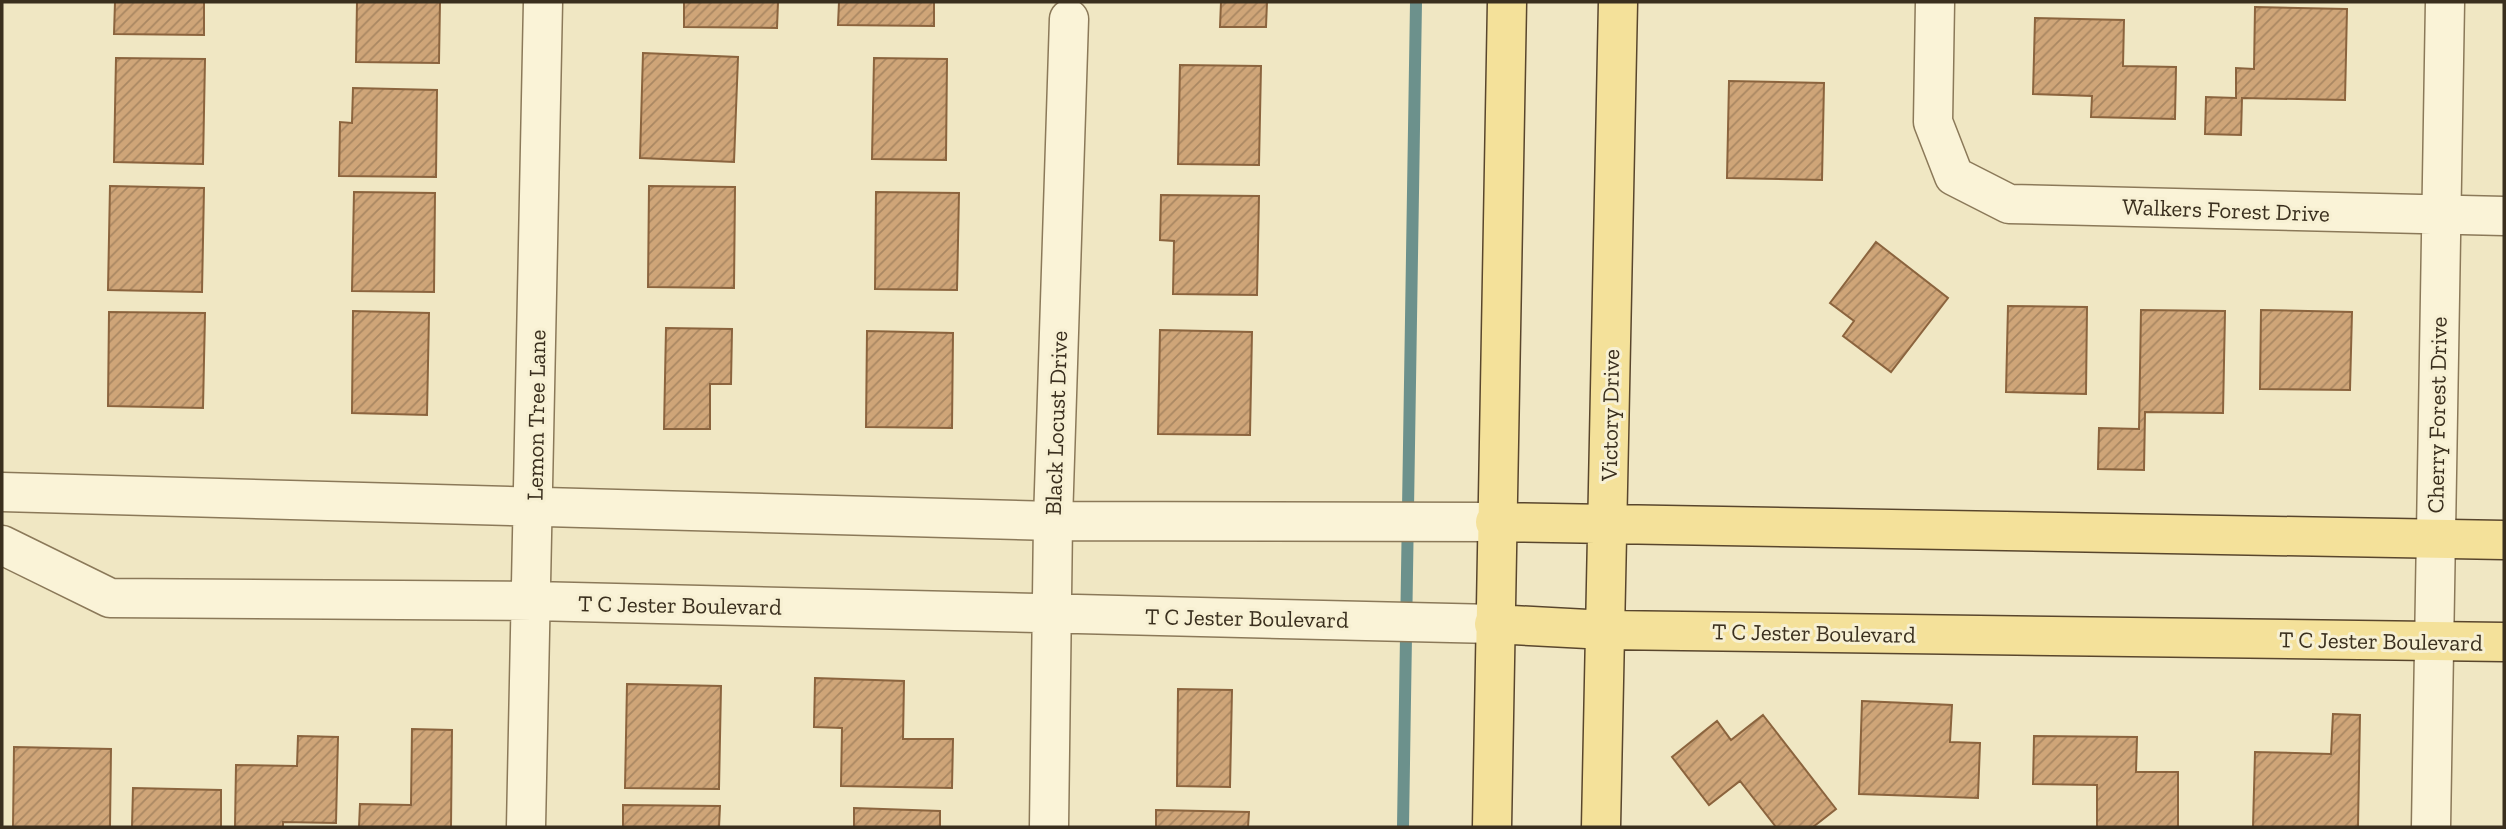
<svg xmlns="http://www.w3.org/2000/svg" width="2506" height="829" font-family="'Zilla Slab',serif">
<defs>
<pattern id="building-hatch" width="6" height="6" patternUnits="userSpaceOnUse" patternTransform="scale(1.75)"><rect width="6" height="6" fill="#cfa578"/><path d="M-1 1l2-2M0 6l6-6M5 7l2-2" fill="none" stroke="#a98762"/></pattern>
</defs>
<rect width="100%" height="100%" fill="#f0e7c3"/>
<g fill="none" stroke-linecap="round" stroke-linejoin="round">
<path stroke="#6c918c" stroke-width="12" d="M1403,827L1416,2"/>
</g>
<path fill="url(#building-hatch)" stroke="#8b643e" stroke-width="2" d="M115,2H204V35L114,34Z
M357,2H440L439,63L356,62Z
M684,2H778L777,28L684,27Z
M839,2H934V26L838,25Z
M1221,2H1267L1266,27H1220Z
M2255,7L2347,9L2345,100L2242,98L2241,135L2205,134L2206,97L2236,98V68L2254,69Z
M2035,18L2124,20L2123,66L2176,67L2175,119L2091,117L2092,96L2033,94Z
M643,53L738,57L734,162L640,158Z
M116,58L205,59L203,164L114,162Z
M874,58L947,59L946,160L872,159Z
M1180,65L1261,66L1259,165L1178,164Z
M1729,81L1824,83L1822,180L1727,178Z
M353,88L437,90L436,177L339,176L340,122L352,123Z
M110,186L204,188L202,292L108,290Z
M649,186L735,187L734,288L648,287Z
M354,192L435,193L434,292L352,291Z
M876,192L959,193L957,290L875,289Z
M1161,195L1259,196L1257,295L1173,294L1174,241L1160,240Z
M1876,242L1948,298L1891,372L1843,336L1854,321L1830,303Z
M2008,306L2087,307L2086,394L2006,392Z
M2141,310L2225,311L2223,413L2145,412L2144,470L2098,469L2099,428L2139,429Z
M2261,310L2352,312L2350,390L2260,389Z
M353,311L429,313L427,415L352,413Z
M109,312L205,313L203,408L108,406Z
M666,328L732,329L731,384H710V429H664Z
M1160,330L1252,332L1250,435L1158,434Z
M867,331L953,333L952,428L866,427Z
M815,678L904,681L903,739H953L952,788L841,786L842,728L814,727Z
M627,684L721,686L719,789L625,788Z
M1178,689L1232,690L1230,787L1177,786Z
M1862,701L1952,705L1950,742L1980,743L1978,798L1859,794Z
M2333,714L2360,715L2358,827H2253L2255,752L2331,754Z
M1763,715L1836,809L1813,827H1776L1740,781L1709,805L1672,757L1717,721L1731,740Z
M412,729L452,730L451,827H359L360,804L411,805Z
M298,736L338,737L336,823L283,822V827H235L236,765L297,766Z
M2034,736L2137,737L2136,772H2178V827H2097V785L2033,784Z
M14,747L111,749L110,827H13Z
M133,788L221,790V827H132Z
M623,805L720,806L719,827H623Z
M854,808L940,811V827H854Z
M1156,810L1249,812L1248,827H1156Z"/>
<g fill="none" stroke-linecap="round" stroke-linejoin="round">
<g stroke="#8b7959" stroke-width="41">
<path id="minor" d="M1935,2L1933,122L1954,176L2009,204L2504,216
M2,492L1053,521L1495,522
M2,545L110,598L532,601L1494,624
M526,827L543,2
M1049,827L1053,521L1069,19
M2431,827L2445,2"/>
</g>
<g stroke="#59462d" stroke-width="41">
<path id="major" d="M1495,522L2504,540
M1494,624L1606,630L2504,642
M1492,827L1507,2
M1601,827L1618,2"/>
</g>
<use href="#minor" stroke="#faf3d7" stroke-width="38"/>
<use href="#major" stroke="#f4e19a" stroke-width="38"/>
</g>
<g text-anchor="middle" stroke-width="6" stroke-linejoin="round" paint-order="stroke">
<g font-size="23" fill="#3a2f1e" stroke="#f7f0d3">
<text transform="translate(2226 210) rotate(2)" y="8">Walkers Forest Drive</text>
<text transform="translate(536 415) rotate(-89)" y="8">Lemon Tree Lane</text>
<text transform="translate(1610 415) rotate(-89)" y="8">Victory Drive</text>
<text transform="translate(2437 415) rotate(-89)" y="8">Cherry Forest Drive</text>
<text transform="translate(1056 423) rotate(-88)" y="8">Black Locust Drive</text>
<text transform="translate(680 605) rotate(1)" y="8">T C Jester Boulevard</text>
<text transform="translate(1247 618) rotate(1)" y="8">T C Jester Boulevard</text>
<text transform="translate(1814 633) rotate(1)" y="8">T C Jester Boulevard</text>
<text transform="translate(2381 641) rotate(1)" y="8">T C Jester Boulevard</text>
</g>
</g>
<rect width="2506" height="829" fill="none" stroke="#3a2f1e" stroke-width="7"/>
</svg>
